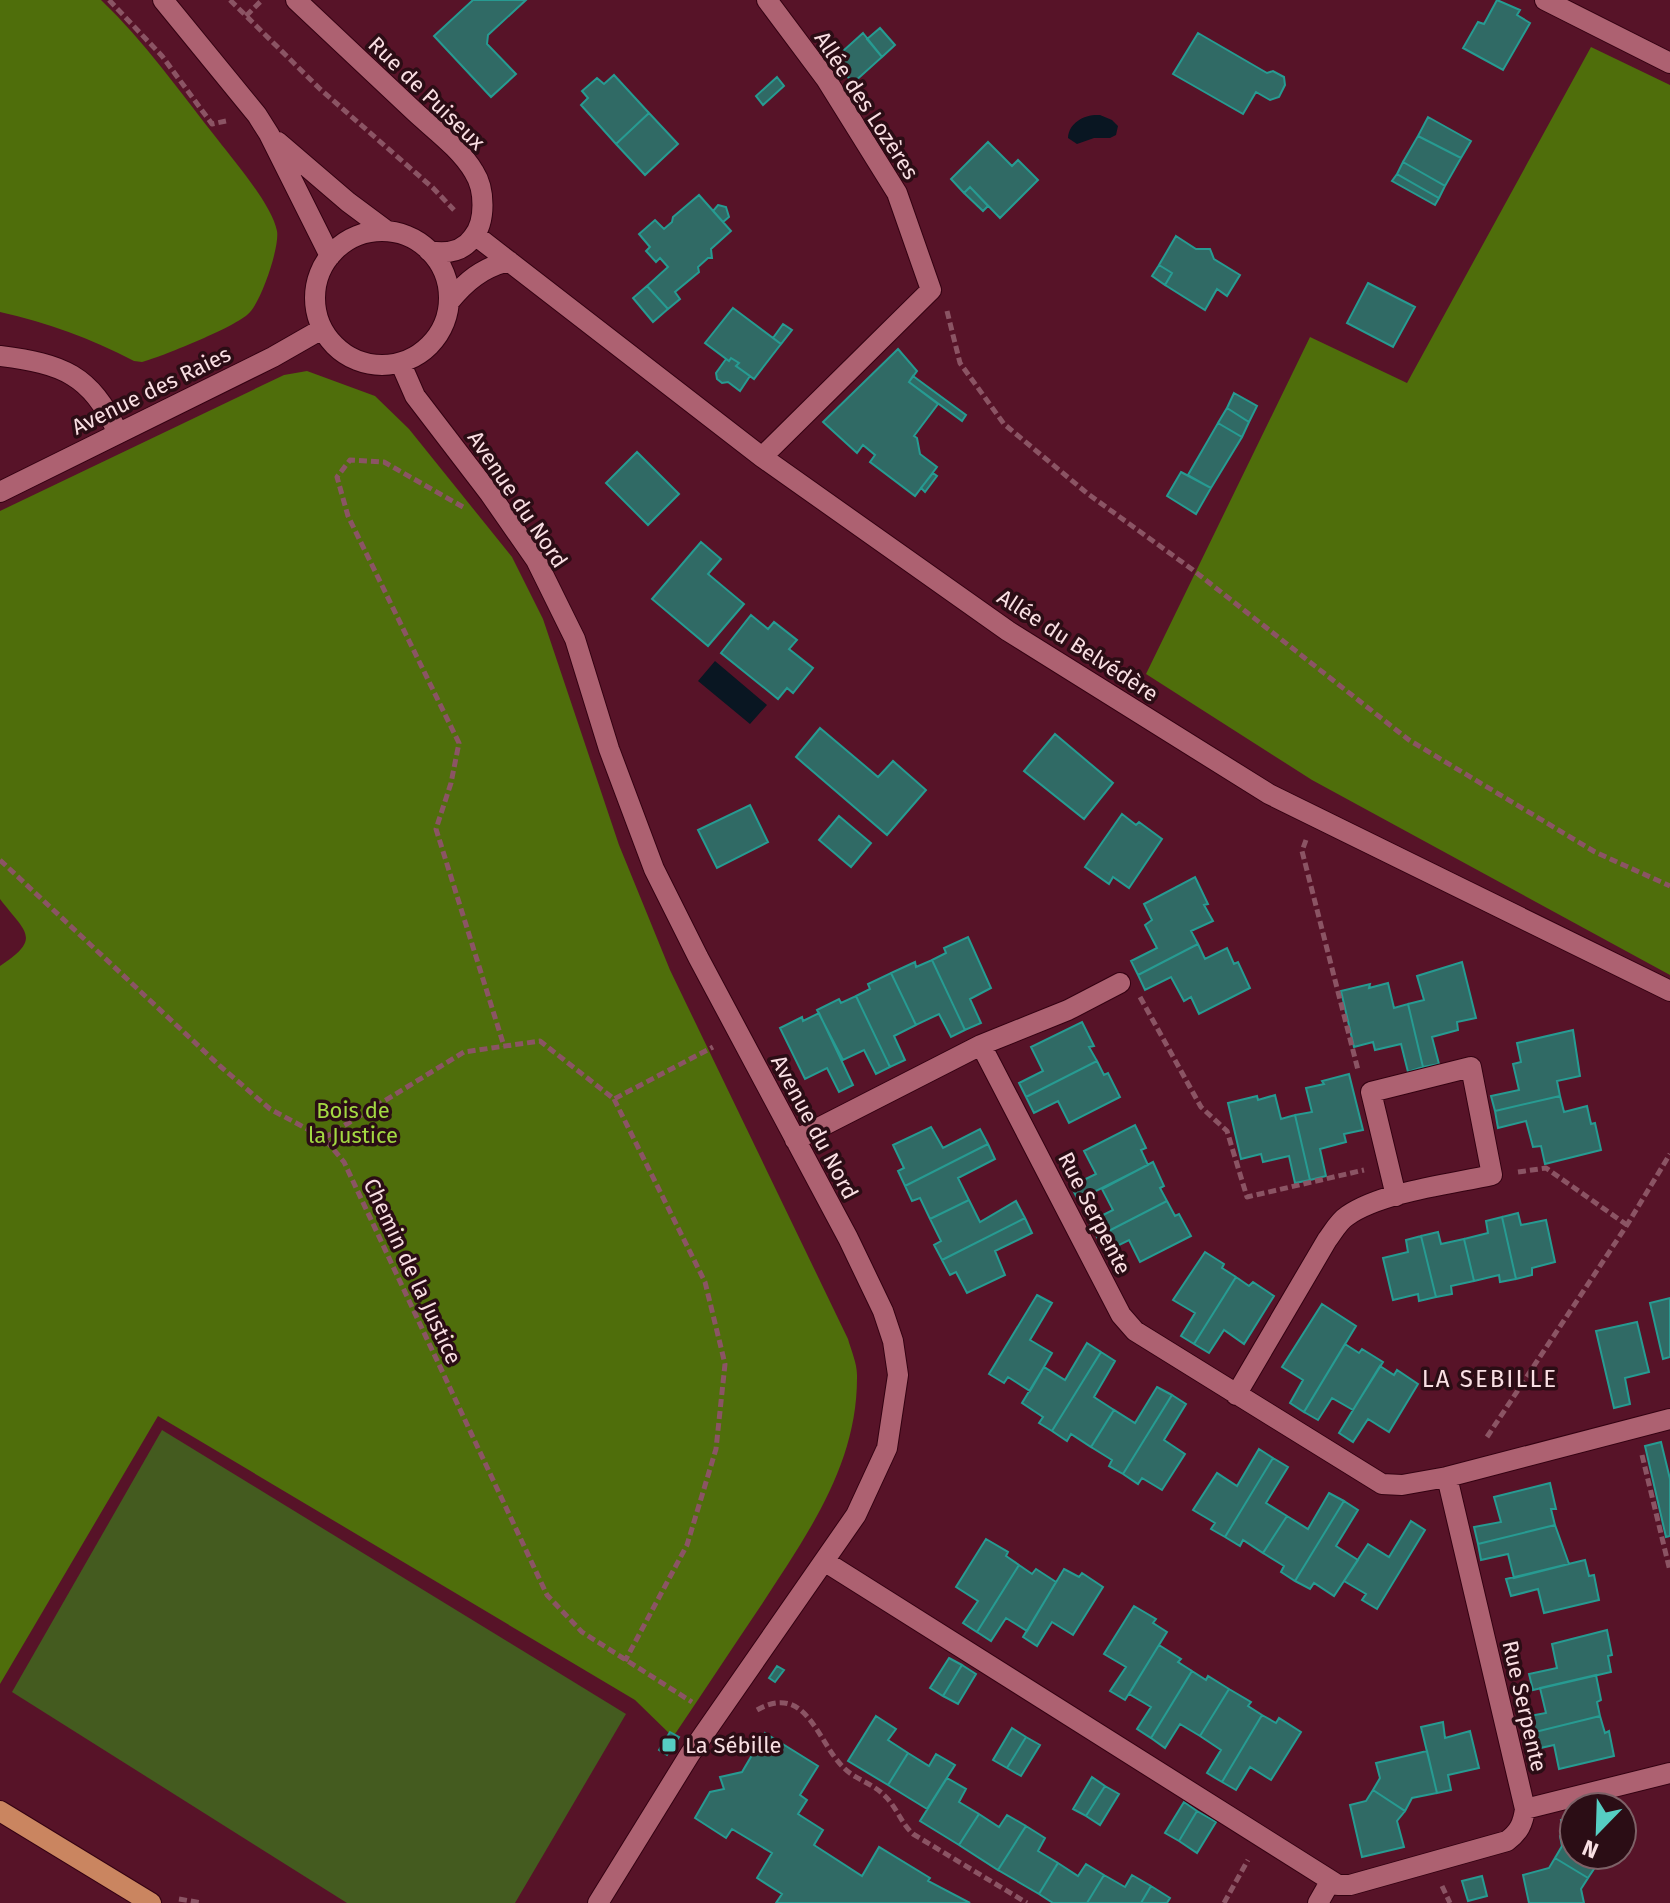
<svg xmlns="http://www.w3.org/2000/svg" width="1670" height="1903" font-family="'Fira Sans',sans-serif">
<rect width="100%" height="100%" fill="#571328"/>
<path fill="#445b1f" d="M162,1430L626,1714L515,1903H347L12,1692Z"/>
<path fill="#4f6e0b" d="M0,0H101C145,42 180,92 218,140C235,162 272,205 277,231C280,247 260,306 247,315C232,328 161,357 142,362L134,361C90,338 48,323 0,312Z
M1591,47L1670,85V975L1312,780L1146,674L1310,337L1407,383Z
M307,371L375,396L409,429L512,557L543,619L619,845L670,970L848,1339C851,1350 857,1363 857,1375C858,1464 808,1533 762,1604C732,1648 703,1693 673,1737L635,1700L158,1416L0,1684V966C43,938 25,932 0,899V511L284,375Z"/>
<path fill="#091622" d="M1100,115L1112,120L1118,126L1116,135L1110,138H1094L1077,144L1068,138C1069,122 1085,114 1100,115Z
M715,661L767,705L750,724L698,681Z"/>
<path fill="#306a65" stroke="#279b92" stroke-width="2" d="M473,0H526L488,35L487,44L516,74L491,97L434,36Z
M1497,0L1520,10L1517,15L1530,23L1503,70L1463,48L1478,22L1484,24Z
M880,28L895,45L882,57L867,39Z
M863,33L882,57L853,83L833,60Z
M1198,33L1267,73L1273,71L1284,77L1285,85L1279,97L1270,100L1256,92L1243,114L1173,74Z
M614,75L649,113L616,144L581,105L588,98L582,91L597,78L604,84Z
M777,77L784,86L763,105L756,96Z
M649,113L678,144L645,175L616,144Z
M1428,117L1471,141L1461,158L1418,136Z
M1418,136L1461,158L1445,186L1403,162Z
M988,142L1012,166L1018,160L1038,180L1000,218L970,187L964,193L951,179Z
M1403,162L1445,186L1439,198L1397,174Z
M1397,174L1439,198L1435,205L1392,181Z
M970,187L988,206L983,211L964,193Z
M699,195L731,231L711,249L712,258H708L698,267L699,272L675,292L680,299L668,309L647,286L668,267L660,258L656,262L646,251L650,247L639,234L655,220L664,229L672,222L673,217Z
M718,205L726,207L729,217L723,222L713,211Z
M1176,236L1196,249H1210L1214,259L1240,275L1227,296L1217,289L1205,310L1165,285L1172,273L1159,265Z
M1159,265L1172,273L1165,285L1152,276Z
M1368,283L1415,307L1393,347L1347,323Z
M647,286L668,309L653,322L633,298Z
M733,308L781,344L754,379L736,366L739,363L731,358L729,361L705,343Z
M783,324L792,330L781,344L773,338Z
M898,349L917,371L909,382L938,404L914,436L917,438L920,454L937,467L915,496L870,462L875,455L863,445L857,453L823,422Z
M731,358L739,363L736,366L750,376L740,391L728,382L722,383L717,379L716,373L726,359L729,361Z
M913,376L966,415L962,421L909,382Z
M1234,393L1257,406L1249,422L1227,408Z
M1227,408L1249,422L1242,437L1218,423Z
M1218,423L1242,437L1211,488L1188,475Z
M637,452L679,494L648,525L606,483Z
M1181,472L1211,488L1196,514L1167,496Z
M933,473L937,476L925,492L921,488Z
M701,542L721,559L708,574L744,604L708,646L652,599Z
M751,615L768,629L774,622L797,640L789,649L813,668L793,693L787,688L778,699L721,653Z
M820,728L878,777L893,761L926,790L887,835L796,757Z
M1055,734L1113,783L1084,819L1024,771Z
M750,805L768,842L717,868L698,830Z
M1122,814L1136,825L1139,822L1162,839L1129,888L1113,877L1109,884L1085,867Z
M839,816L871,843L851,867L819,840Z
M1195,877L1208,904L1204,905L1213,921L1191,931L1198,944L1138,975L1131,961L1157,948L1145,925L1152,920L1144,904Z
M968,937L991,988L970,999L981,1023L965,1030L932,960L946,953L944,948Z
M1198,944L1205,959L1227,948L1234,964L1238,962L1250,988L1199,1014L1191,997L1184,1001L1171,977L1145,990L1138,975Z
M932,960L965,1030L951,1037L939,1014L916,1025L891,973L915,962L916,967Z
M1462,962L1476,1018L1457,1022L1458,1030L1432,1037L1439,1064L1423,1067L1408,1004L1424,1000L1417,976Z
M891,973L916,1025L894,1036L905,1060L890,1067L856,996L870,989L868,984Z
M1388,983L1394,1008L1408,1004L1423,1067L1408,1072L1401,1044L1375,1050L1373,1042L1354,1047L1341,991L1370,984L1369,988Z
M856,996L890,1067L876,1074L864,1050L843,1060L817,1010L839,999L841,1003Z
M819,1013L853,1085L839,1092L827,1068L805,1079L780,1028L802,1017L803,1021Z
M1082,1022L1094,1046L1089,1047L1097,1061L1026,1097L1019,1083L1043,1071L1031,1047Z
M1573,1030L1580,1076L1557,1081L1560,1096L1495,1111L1491,1096L1519,1090L1513,1064L1521,1062L1517,1043Z
M1097,1061L1104,1075L1108,1073L1120,1097L1069,1123L1058,1101L1034,1113L1026,1097Z
M1349,1074L1363,1130L1344,1134L1346,1142L1320,1149L1326,1176L1310,1180L1295,1115L1312,1112L1306,1088L1324,1084L1322,1081Z
M1275,1095L1281,1119L1295,1115L1310,1180L1295,1183L1289,1156L1263,1162L1261,1154L1241,1159L1228,1103L1257,1096L1258,1100Z
M1560,1096L1564,1112L1587,1106L1591,1124L1595,1123L1601,1150L1545,1164L1541,1146L1533,1147L1526,1121L1498,1128L1495,1111Z
M1135,1125L1146,1148L1141,1150L1148,1165L1078,1200L1071,1186L1096,1174L1084,1151Z
M931,1127L943,1148L980,1129L988,1144L905,1186L898,1171L904,1168L893,1145Z
M988,1144L995,1159L958,1178L969,1200L930,1219L920,1198L912,1201L905,1186Z
M1153,1162L1164,1186L1160,1188L1167,1201L1097,1237L1089,1222L1113,1210L1102,1189Z
M969,1200L980,1222L1016,1201L1025,1218L942,1260L934,1245L941,1241L930,1219Z
M1167,1201L1175,1216L1179,1214L1191,1236L1140,1262L1129,1240L1105,1252L1097,1237Z
M1518,1213L1521,1225L1546,1220L1555,1262L1532,1268V1275L1516,1279L1502,1217Z
M1502,1217L1516,1279L1500,1282L1499,1275L1474,1281L1464,1239L1488,1233L1486,1221Z
M1025,1218L1032,1233L995,1251L1005,1275L967,1293L956,1272L950,1275L942,1260Z
M1438,1232L1441,1244L1464,1239L1474,1281L1451,1286L1452,1294L1436,1297L1421,1236Z
M1421,1236L1436,1297L1419,1301L1418,1294L1393,1300L1383,1258L1408,1252L1406,1240Z
M1205,1252L1224,1264L1222,1268L1236,1277L1194,1344L1181,1336L1195,1313L1173,1300Z
M1236,1277L1249,1286L1253,1282L1274,1296L1244,1344L1224,1330L1209,1353L1194,1344Z
M1037,1295L1052,1303L1030,1340L1052,1353L1030,1391L1008,1377L1004,1383L989,1374Z
M1670,1298V1357L1663,1359L1650,1303Z
M1322,1304L1356,1326L1304,1412L1290,1403L1303,1380L1282,1367Z
M1637,1322L1649,1372L1625,1378L1630,1404L1614,1408L1596,1331Z
M1087,1343L1101,1352L1052,1431L1039,1423L1043,1417L1022,1403L1044,1367L1065,1380Z
M1345,1344L1359,1353L1362,1349L1383,1362L1353,1410L1332,1398L1318,1420L1304,1412Z
M1101,1352L1115,1361L1094,1397L1114,1410L1091,1447L1071,1434L1067,1441L1052,1431Z
M1380,1366L1394,1375L1397,1370L1418,1384L1389,1432L1368,1419L1353,1442L1339,1433Z
M1157,1387L1172,1395L1123,1474L1109,1466L1112,1460L1091,1447L1114,1410L1135,1423Z
M1172,1395L1186,1404L1164,1440L1185,1454L1162,1490L1142,1478L1138,1484L1123,1474Z
M1661,1442L1670,1479V1536L1666,1537L1645,1446Z
M1259,1449L1273,1458L1225,1537L1211,1529L1215,1523L1193,1510L1217,1473L1237,1486Z
M1273,1458L1288,1467L1266,1503L1287,1516L1263,1553L1243,1540L1240,1546L1225,1537Z
M1550,1483L1556,1509H1551L1555,1525L1478,1544L1474,1527L1501,1522L1494,1497Z
M1329,1493L1344,1501L1295,1581L1281,1572L1284,1566L1263,1553L1287,1516L1308,1529Z
M1344,1501L1358,1510L1336,1546L1358,1560L1334,1596L1314,1583L1310,1589L1295,1581Z
M1411,1521L1425,1530L1377,1609L1362,1600L1366,1594L1344,1581L1368,1544L1389,1557Z
M1555,1525L1569,1564L1514,1578L1508,1554L1481,1560L1478,1544Z
M986,1539L1008,1552L1006,1556L1019,1565L977,1632L963,1623L978,1601L956,1587Z
M1585,1560L1589,1576L1594,1575L1599,1600L1544,1613L1538,1589L1511,1596L1506,1579Z
M1019,1565L1032,1574L1036,1569L1056,1582L1027,1631L1006,1618L991,1641L977,1632Z
M1064,1569L1079,1577L1082,1573L1103,1587L1073,1635L1052,1622L1037,1646L1023,1637Z
M1134,1606L1156,1619L1153,1623L1167,1632L1125,1700L1110,1691L1126,1667L1104,1654Z
M1607,1630L1612,1655L1608,1656L1611,1672L1533,1690L1529,1674L1557,1668L1552,1644Z
M1159,1645L1181,1659L1178,1662L1192,1671L1151,1738L1137,1729L1151,1707L1129,1694Z
M949,1658L962,1665L943,1696L930,1688Z
M962,1665L976,1674L958,1704L943,1696Z
M777,1666L784,1670L775,1682L769,1678Z
M1192,1671L1206,1680L1208,1676L1229,1689L1200,1736L1180,1724L1165,1748L1151,1738Z
M1596,1675L1601,1700L1597,1702L1600,1716L1523,1735L1519,1718L1546,1713L1540,1688Z
M1229,1689L1251,1702L1248,1706L1262,1715L1222,1782L1207,1773L1221,1750L1200,1736Z
M1262,1715L1276,1723L1279,1718L1301,1732L1271,1780L1250,1767L1236,1790L1222,1782Z
M876,1716L896,1729L888,1740L908,1753L888,1785L848,1761Z
M1600,1716L1605,1733L1609,1731L1614,1756L1559,1769L1554,1745L1527,1751L1523,1735Z
M1443,1722L1445,1738L1470,1731L1479,1768L1448,1775L1451,1790L1437,1793L1421,1727Z
M1012,1728L1026,1737L1007,1768L993,1760Z
M670,1732L679,1737L667,1755L659,1750Z
M765,1733L818,1766L800,1795L807,1800L798,1814L823,1830L814,1845L862,1876L879,1847L930,1878L928,1881L970,1903H776L782,1894L757,1878L772,1853L732,1829L726,1838L695,1818L710,1792L724,1789L720,1777L742,1772Z
M1026,1737L1040,1745L1021,1776L1007,1768Z
M1427,1751L1437,1793L1412,1798L1405,1811L1373,1790L1380,1778L1376,1763Z
M908,1753L929,1766L936,1754L955,1765L927,1809L888,1785Z
M1092,1777L1105,1786L1086,1816L1073,1809Z
M947,1778L966,1789L959,1802L979,1814L959,1845L920,1821Z
M1105,1786L1119,1794L1100,1825L1086,1816Z
M1373,1790L1405,1811L1397,1821L1404,1847L1362,1857L1350,1805L1366,1801Z
M1184,1802L1197,1811L1179,1841L1165,1833Z
M1197,1811L1216,1822L1197,1853L1179,1841Z
M979,1814L999,1827L1007,1815L1026,1826L998,1870L959,1845Z
M1574,1817V1855H1609L1611,1863L1596,1866L1588,1878L1555,1858L1562,1846L1560,1836L1565,1834L1561,1820Z
M1026,1826L1045,1838L1038,1851L1058,1863L1039,1894L998,1870Z
M1555,1858L1588,1878L1581,1889L1584,1903H1529L1523,1875L1549,1868Z
M1058,1863L1078,1876L1086,1864L1104,1875L1087,1903H1053L1039,1894Z
M1104,1875L1125,1887L1132,1875L1151,1886L1141,1903H1087Z
M1482,1876L1487,1896L1468,1901L1462,1881Z
M1151,1886L1170,1898L1167,1903H1141Z"/>
<g fill="none" stroke-linecap="round" stroke-linejoin="round">
<g stroke="#340212" stroke-width="22">
<path id="minor" d="M163,0L257,115L269,134L330,256
M296,0C335,37 374,73 413,110C433,129 460,148 474,172C485,189 486,221 473,237C463,252 446,254 429,251
M1545,0L1670,63
M278,142L348,202L387,231
M315 298a67 67 0 1 1 134 0a67 67 0 1 1-134 0Z
M475,235L762,457L1008,631L1269,794L1670,991
M449,302C466,281 482,268 509,261
M0,356C63,364 90,374 118,433
M401,364L415,396L490,494L536,560L575,639L609,749L654,869L698,957L848,1238L883,1311L893,1341L898,1375L887,1448L856,1515L690,1754L598,1903
M762,457L931,290L897,193L826,79L767,0
M0,492L273,357L322,329
M981,1045L1068,1010L1120,983
M795,1140L981,1045L1121,1315L1135,1331L1382,1484L1402,1485L1447,1477L1525,1809C1523,1824 1519,1832 1507,1841L1350,1885H1338L824,1561
M1236,1395L1327,1240C1333,1232 1339,1221 1347,1216C1381,1192 1451,1184 1492,1175L1471,1067L1371,1092L1396,1196
M1447,1477L1670,1419
M1525,1809L1670,1773
M1318,1903L1330,1882"/>
</g>
<g stroke="#340212" stroke-width="22">
<path id="major" d="M0,1811L151,1903"/>
</g>
<path stroke="#8b5464" stroke-width="5" stroke-dasharray="8 4" stroke-linecap="butt" d="M109,0L162,56L212,124L226,121
M230,0L320,89L433,188L454,210
M246,16L262,0
M947,311L960,363L1004,424L1088,494L1193,570L1409,740L1595,852L1670,886
M463,507L384,462L350,460L337,477L348,516L459,743L451,783L436,829L504,1046
M1306,840L1302,851L1358,1070
M0,860L220,1066L270,1109L324,1138L344,1162L547,1595L582,1632L692,1702
M1140,997L1201,1107L1227,1131L1247,1197L1364,1170
M614,1099L705,1282L725,1364L716,1449L687,1545L625,1661
M324,1138L464,1052L540,1041L614,1099L713,1047
M1518,1172L1546,1168L1627,1225
M1487,1437L1627,1225L1670,1154
M1642,1455L1670,1571
M757,1710C806,1682 817,1741 843,1767C854,1779 872,1783 884,1795C896,1806 901,1823 913,1834L1027,1903
M1442,1886L1450,1903
M179,1899L202,1903
M1224,1903L1248,1860"/>
<use href="#minor" stroke="#ad6171" stroke-width="20"/>
<use href="#major" stroke="#ca8560" stroke-width="20"/>
</g>
<rect fill="#56cec3" stroke="#2b0d15" stroke-width="3" x="661" y="1737" width="16" height="16" rx="4"/>
<g text-anchor="middle" stroke-width="7" stroke-linejoin="round" paint-order="stroke">
<g font-size="22" fill="#f9dfe3" stroke="#2b0d15">
<text transform="translate(427 93) rotate(44)" y="8">Rue de Puiseux</text>
<text transform="translate(867 105) rotate(57)" y="8">Allée des Lozères</text>
<text transform="translate(151 390) rotate(-26)" y="8">Avenue des Raies</text>
<text transform="translate(518 499) rotate(56)" y="8">Avenue du Nord</text>
<text transform="translate(1078 645) rotate(33)" y="8">Allée du Belvédère</text>
<text transform="translate(815 1127) rotate(62)" y="8">Avenue du Nord</text>
<text transform="translate(1095 1213) rotate(63)" y="8">Rue Serpente</text>
<text transform="translate(413 1271) rotate(65)" y="8">Chemin de la Justice</text>
<text transform="translate(1525 1706) rotate(77)" y="8">Rue Serpente</text>
</g>
<g font-size="22" fill="#a3d842" stroke="#2b0d15">
<text x="353" y="1118">Bois de<tspan x="353" dy="25">la Justice</tspan></text>
</g>
<g font-size="22" fill="#f9dfe3" stroke="#2b0d15" text-anchor="start">
<text x="685" y="1753">La Sébille</text>
</g>
<g font-size="24" letter-spacing="2" fill="#f9dfe3" stroke="#2b0d15">
<text x="1490" y="1387">LA SEBILLE</text>
</g>
</g>
<g transform="translate(1598 1831) rotate(203)"><circle r="38" fill="#2b0d15" stroke="#7d6167" stroke-width="2"/>
<path d="M0-6L14 30L0 20L-14 30Z" fill="#56cec3"/>
<text y="-12" font-size="22" font-weight="bold" text-anchor="middle" fill="#f9dfe3">N</text>
</g>
</svg>
